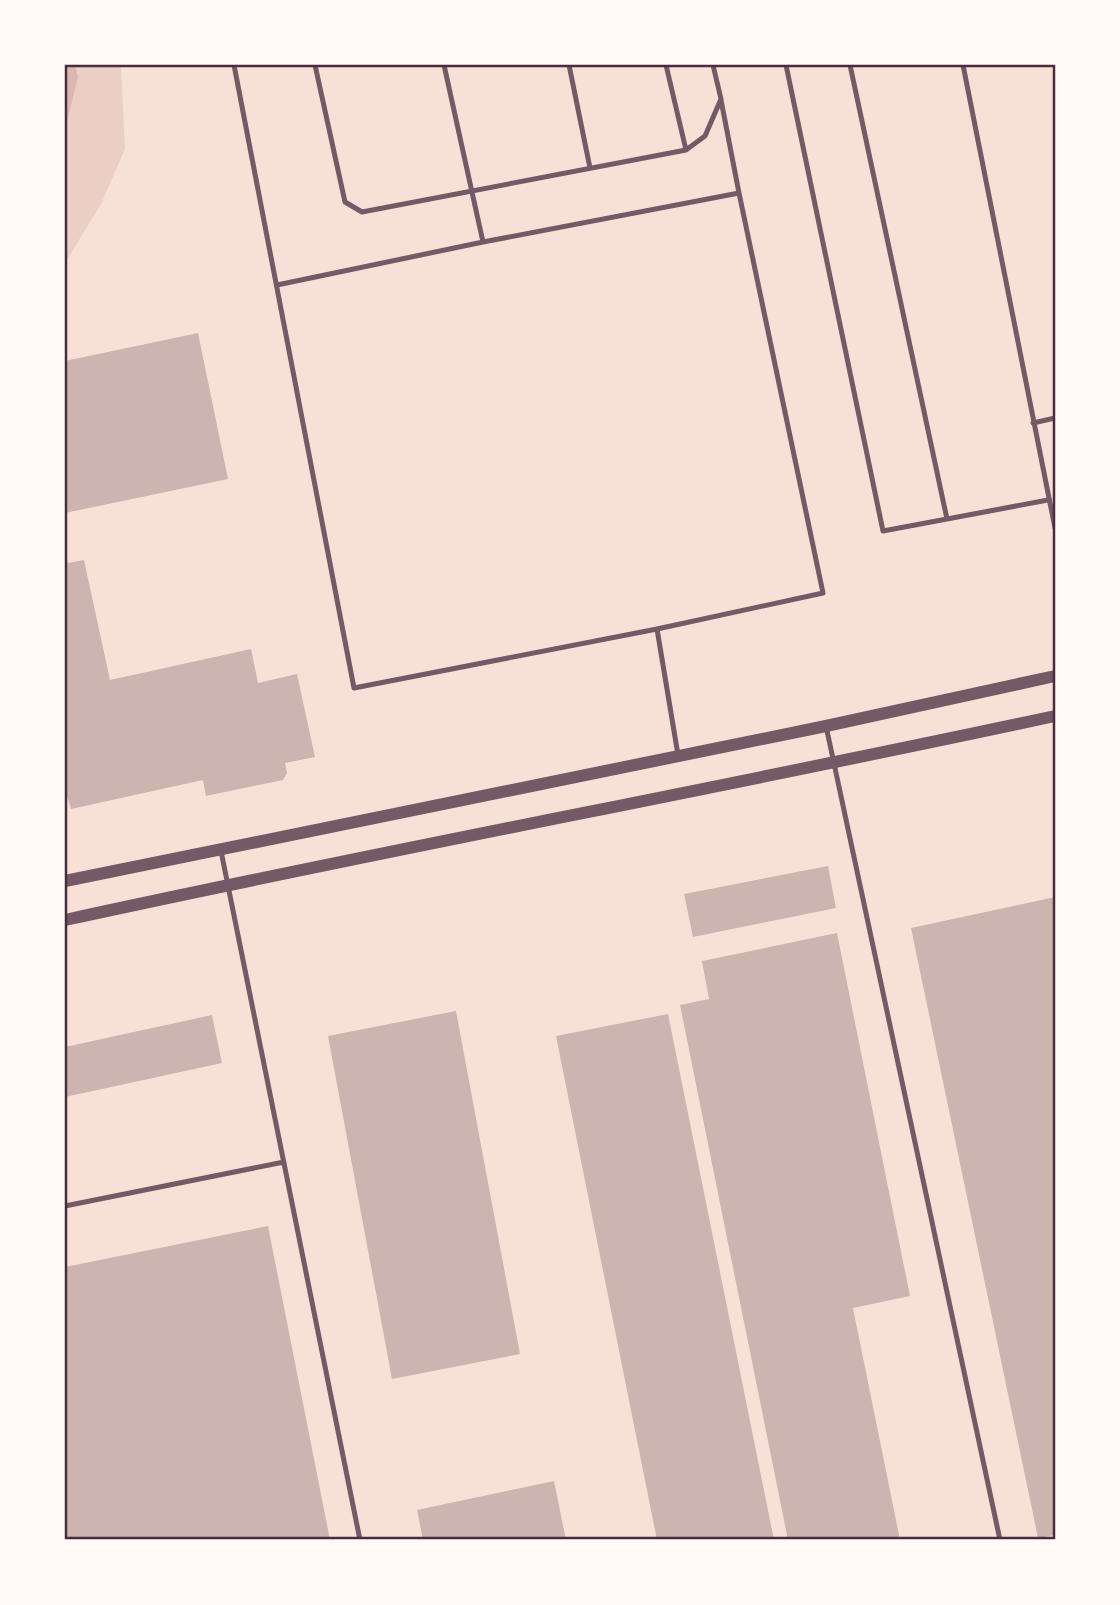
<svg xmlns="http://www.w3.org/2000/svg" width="1120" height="1605" font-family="Overpass,sans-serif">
<rect width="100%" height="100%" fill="#f7e1d7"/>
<path fill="#ebcfc5" d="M65,65H121L125,149L101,204L65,263Z"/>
<path fill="#dcb8b0" d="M65,65H75L78,77L65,130Z"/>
<path fill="#ccb4b1" d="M198,333L228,479L65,513V361Z
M65,552L68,563L84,560L110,680L251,649L258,683L297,674L315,757L285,763L287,773L283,780L206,796L203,780L71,809L65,789Z
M828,866L836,908L693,937L684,894Z
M1055,897V1535L1038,1538L911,928Z
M837,933L910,1296L853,1308L900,1540H788L680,1005L709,999L702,961Z
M456,1011L520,1354L392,1379L328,1036Z
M668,1014L774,1540H657L556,1036Z
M212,1015L222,1063L65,1097V1047Z
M268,1226L330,1540H65V1267Z
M554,1481L566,1540H423L417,1510Z"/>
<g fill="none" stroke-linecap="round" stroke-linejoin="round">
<path stroke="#755966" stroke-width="5" d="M234,65L354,688L657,629L678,755
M315,65L345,202L362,212L686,150L705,136L721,99L713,65
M569,65L590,168
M666,65L686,150
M786,65L883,531L1048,500
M850,65L947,519
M963,65L1055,528
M721,100L739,193
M483,242L739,193L823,593L657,629
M277,285L483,242L444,65
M1033,423L1055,418
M826,726L1000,1540
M221,851L360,1540
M65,1206L284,1162"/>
<path stroke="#755966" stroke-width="12" d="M65,881L826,726L1055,676
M65,920C394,848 726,787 1055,716"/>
</g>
<rect width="1120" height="1605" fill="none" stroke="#fffaf5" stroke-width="133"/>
<rect x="66" y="66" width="988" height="1472" fill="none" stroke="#4a2c40" stroke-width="2.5"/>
</svg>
